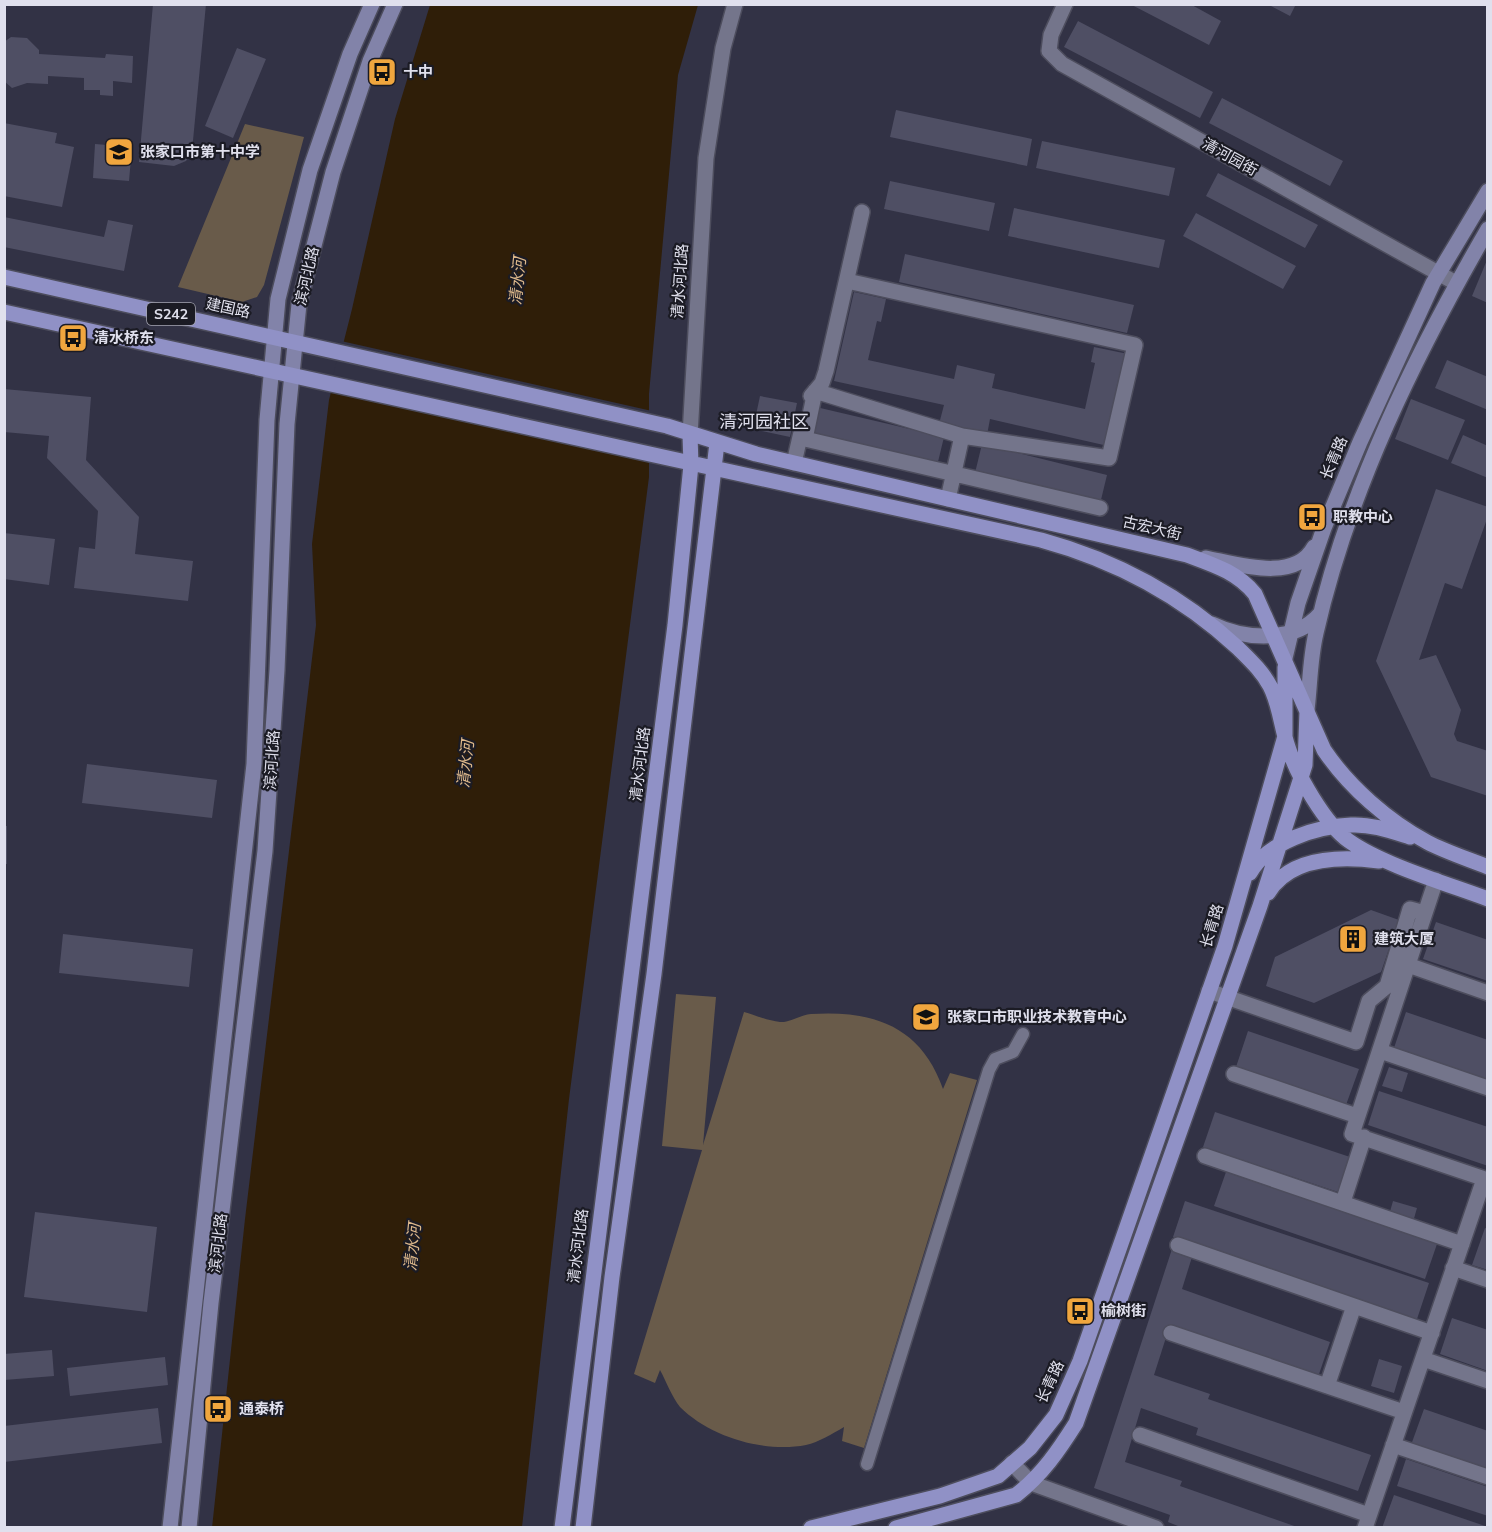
<svg xmlns="http://www.w3.org/2000/svg" width="1492" height="1532" font-family="Mulish,'Noto Sans SC',sans-serif">
<rect width="100%" height="100%" fill="#323245"/>
<path fill="#695b4a" d="M245,124L304,137L264,285L257,297L242,302L178,287Z
M676,994L716,997L703,1145L744,1012C755,1015 768,1021 780,1022C789,1023 800,1015 811,1014C873,1010 921,1026 943,1089L950,1073L977,1080L864,1448L842,1441L844,1427C832,1434 819,1442 806,1445C764,1453 710,1437 680,1407C672,1397 666,1381 660,1370L655,1383L634,1374L702,1150L662,1146Z"/>
<path fill="#2f1e08" d="M430,5H698L678,75L649,394V477L569,1099L522,1527L212,1528L245,1219L316,625L312,544L329,400L352,309L395,119Z"/>
<path fill="#323245" d="M341,341L652,411V463L330,390Z"/>
<path fill="#4f4f64" d="M153,4H206L192,151L186,161L174,166L139,162Z
M1130,4H1190L1221,21L1209,45Z
M1267,4H1296L1290,16Z
M1078,21L1213,92L1200,118L1064,47Z
M11,37L27,38L39,50V54L105,58L106,54L133,56L132,83L113,81V96L100,95V90H84V78L48,76V84L27,83L12,88L4,81V42Z
M237,48L266,59L233,138L205,126Z
M1222,98L1343,161L1330,186L1209,123Z
M896,110L1032,139L1027,166L890,137Z
M4,123L57,133L55,143L74,147L62,207L4,196Z
M1042,141L1175,168L1169,196L1036,168Z
M95,144L132,147L129,181L93,178Z
M1218,173L1318,225L1305,248L1206,196Z
M890,181L995,203L989,231L884,209Z
M1014,208L1165,240L1159,268L1008,236Z
M1196,213L1296,266L1283,289L1183,236Z
M4,217L104,237L108,220L133,225L124,271L4,247Z
M905,254L1134,305L1127,333L899,282Z
M1487,260H1488V303L1472,296Z
M854,292L886,299L881,322L877,321L868,360L954,379L957,365L995,374L992,388L1085,409L1095,363L1091,362L1094,347L1128,354L1108,446L990,419L987,435L939,424L944,405L834,381Z
M1447,360L1488,377V410L1435,388Z
M4,389L91,397L86,460L139,517L135,554L193,561L188,601L74,588L79,547L95,549L98,511L47,458L49,436L4,432Z
M760,396L797,403L790,437L753,429Z
M1411,399L1465,420L1448,460L1395,439Z
M816,407L944,437L937,466L809,435Z
M1463,435L1488,446V478L1451,463Z
M982,444L1107,475L1100,504L975,473Z
M1436,489L1488,507V516L1462,589L1445,583L1419,660L1436,655L1461,710L1454,734L1457,741L1488,751V796L1431,777L1376,661Z
M4,533L55,539L49,585L4,579Z
M87,764L217,780L212,818L82,803Z
M5,826H7V864H5Z
M1371,910L1399,920L1381,972L1314,1003L1266,986L1275,957Z
M1436,922L1488,940V981L1423,959Z
M63,934L193,949L189,987L59,973Z
M1406,1012L1488,1040V1080L1394,1048Z
M1248,1031L1359,1069L1346,1105L1236,1067Z
M1389,1067L1408,1073L1402,1092L1382,1086Z
M1379,1091L1488,1127V1166L1368,1125Z
M1215,1112L1350,1157L1338,1192L1203,1147Z
M1226,1172L1437,1244L1425,1279L1214,1206Z
M1185,1201L1429,1283L1417,1319L1173,1237Z
M1393,1201L1417,1208L1413,1222L1389,1215Z
M35,1212L157,1227L147,1312L24,1297Z
M1485,1228L1488,1229V1270L1472,1265Z
M1172,1249L1192,1257L1182,1289L1330,1342L1318,1377L1170,1325L1154,1375L1210,1394L1208,1399L1371,1455L1358,1491L1196,1435L1198,1428L1141,1408L1125,1462L1182,1481L1180,1486L1300,1528H1183L1168,1522L1170,1515L1094,1488Z
M1452,1318L1488,1330V1371L1440,1354Z
M52,1350L54,1376L4,1380V1354Z
M165,1357L168,1385L70,1396L67,1368Z
M1379,1359L1402,1366L1394,1393L1371,1386Z
M158,1408L162,1443L4,1462V1426Z
M1424,1409L1488,1431V1471L1411,1445Z
M1406,1459L1488,1487V1516L1397,1486Z
M1394,1495L1488,1527V1528H1382Z"/>
<g fill="none" stroke-linecap="round" stroke-linejoin="round">
<g stroke="#4d4d5d" stroke-width="15">
<path id="pedestrian" d="M867,1464L989,1070L995,1059L1013,1052L1023,1034"/>
</g>
<g stroke="#4d4d5d" stroke-width="18">
<path id="minor" d="M847,281L1135,345L1109,458L962,436L815,391L805,439L1100,508
M811,396L822,383L826,371L862,212
M794,463L802,428
M948,499L962,436
M1436,880L1352,1134L1488,1180
M1408,965L1488,993
M1209,991L1356,1042L1369,1001L1387,986L1410,909L1425,913
M1380,1051L1488,1088
M1234,1074L1357,1116
M1205,1156L1462,1244
M1343,1202L1364,1137
M1178,1245L1432,1333
M1453,1268L1488,1280
M1171,1333L1404,1412
M1423,1359L1488,1381
M1327,1386L1354,1306
M1140,1435L1369,1515
M1393,1445L1488,1477
M1365,1528L1484,1179"/>
</g>
<g stroke="#4d4d5d" stroke-width="18">
<path id="tertiary" d="M1065,4L1051,35L1049,51L1062,64L1456,283
M690,435L706,158L723,48L735,4
M1012,1463L1031,1483L1156,1528"/>
</g>
<g stroke="#4d4d5d" stroke-width="18">
<path id="secondary" d="M1206,558C1237,564 1295,583 1314,547
M1212,624C1245,640 1295,643 1320,614
M1285,658L1298,603L1324,528L1360,442L1433,283L1488,191
M1307,710C1310,685 1310,658 1316,633C1348,491 1415,355 1488,229
M170,1528L254,764L267,420L278,299L310,170L350,54L372,4
M189,1528L211,1303L265,851L277,670L287,424L299,304L333,172L370,61L395,4"/>
</g>
<g stroke="#4d4d5d" stroke-width="18">
<path id="primary" d="M4,277L667,426L756,454L1187,555C1214,565 1237,572 1255,594L1324,750C1349,787 1388,821 1427,842C1446,852 1468,859 1488,867
M4,312L1041,540C1114,560 1182,596 1238,648C1250,660 1262,671 1270,686C1280,705 1281,727 1288,747C1297,775 1325,824 1349,841C1383,865 1448,884 1488,899
M1250,873C1267,842 1317,826 1351,825C1372,824 1391,831 1410,837
M1268,893C1290,857 1340,856 1379,861
M562,1528L675,625L691,465L690,435
M583,1528L612,1277L654,974L717,443
M811,1528L940,1496L998,1476L1030,1448L1056,1415L1080,1361L1225,946L1285,736V667
M896,1528L1016,1495C1042,1475 1059,1450 1076,1423L1260,906L1305,765L1307,711"/>
</g>
<use href="#pedestrian" stroke="#74758b" stroke-width="12"/>
<use href="#minor" stroke="#74758b" stroke-width="15"/>
<use href="#tertiary" stroke="#74758b" stroke-width="15"/>
<use href="#secondary" stroke="#8283a9" stroke-width="15"/>
<use href="#primary" stroke="#9091c6" stroke-width="15"/>
</g>
<defs>
<g id="bus-square" transform="scale(1.5)"><rect x="-9" y="-9" width="18" height="18" rx="4" fill="#f0a63e" stroke="#1b1b24"/><path d="M-5-6H5V4H4V6H2V4H-2V6H-4V4H-5ZM-3.5-4V0h7V-4ZM-3.5 1.2v1.5H-2V1.2ZM2 1.2v1.5H3.5V1.2Z" fill="#111"/></g>
<g id="school-square" transform="scale(1.5)"><rect x="-9" y="-9" width="18" height="18" rx="4" fill="#f0a63e" stroke="#1b1b24"/><path d="M0-5L7-2L0 1L-7-2ZM-4 1L0 2.5L4 1V4Q0 6-4 4Z" fill="#111"/></g>
<g id="building-square" transform="scale(1.5)"><rect x="-9" y="-9" width="18" height="18" rx="4" fill="#f0a63e" stroke="#1b1b24"/><path d="M-4-6H4V6H1V3H-1V6H-4ZM-2.5-4.3h1.7v1.8h-1.7ZM.8-4.3h1.7v1.8H.8ZM-2.5-1h1.7V.8h-1.7ZM.8-1h1.7V.8H.8Z" fill="#111"/></g>
</defs>
<g fill-rule="evenodd">
<use href="#bus-square" x="382" y="72"/>
<use href="#school-square" x="119" y="152"/>
<use href="#bus-square" x="73" y="338"/>
<use href="#bus-square" x="1312" y="517"/>
<use href="#building-square" x="1353" y="939"/>
<use href="#school-square" x="926" y="1017"/>
<use href="#bus-square" x="1080" y="1311"/>
<use href="#bus-square" x="218" y="1409"/>
</g>
<g text-anchor="middle" stroke-width="4.5" stroke-linejoin="round" paint-order="stroke">
<rect fill="#1b1b24" stroke="#a5a5b1" stroke-width="1.5" x="147" y="303" width="48" height="22" rx="4.5"/>
<g font-size="14" font-weight="bold" fill="#e0e0ed">
<text x="171" y="319">S242</text>
</g>
<g font-size="15" font-weight="bold" fill="#e0e0ed" stroke="#1b1b24" text-anchor="start">
<text x="403" y="77">十中</text>
<text x="140" y="157">张家口市第十中学</text>
<text x="94" y="343">清水桥东</text>
<text x="1333" y="522">职教中心</text>
<text x="1374" y="944">建筑大厦</text>
<text x="947" y="1022">张家口市职业技术教育中心</text>
<text x="1101" y="1316">榆树街</text>
<text x="239" y="1414">通泰桥</text>
</g>
<g font-size="15" fill="#e0e0ed" stroke="#1b1b24">
<text transform="translate(1230 157) rotate(29)" y="5">清河园街</text>
<text transform="translate(307 276) rotate(-77)" y="5">滨河北路</text>
<text transform="translate(680 281) rotate(-86)" y="5">清水河北路</text>
<text transform="translate(228 308) rotate(12)" y="5">建国路</text>
<text transform="translate(1334 458) rotate(-67)" y="5">长青路</text>
<text transform="translate(1152 528) rotate(13)" y="5">古宏大街</text>
<text transform="translate(272 760) rotate(-86)" y="5">滨河北路</text>
<text transform="translate(640 764) rotate(-83)" y="5">清水河北路</text>
<text transform="translate(1212 926) rotate(-73)" y="5">长青路</text>
<text transform="translate(218 1243) rotate(-83)" y="5">滨河北路</text>
<text transform="translate(578 1246) rotate(-83)" y="5">清水河北路</text>
<text transform="translate(1050 1382) rotate(-65)" y="5">长青路</text>
</g>
<g font-size="16" font-style="italic" fill="#ddb88b" stroke="#1b1b24">
<text transform="translate(517 281) rotate(-84)" y="6">清水河</text>
<text transform="translate(465 764) rotate(-84)" y="6">清水河</text>
<text transform="translate(412 1247) rotate(-84)" y="6">清水河</text>
</g>
<g font-size="18" fill="#e0e0ed" stroke="#1b1b24">
<text x="764" y="428">清河园社区</text>
</g>
</g>
<rect width="1492" height="1532" fill="none" stroke="#e0e0ed" stroke-width="12"/>
</svg>
